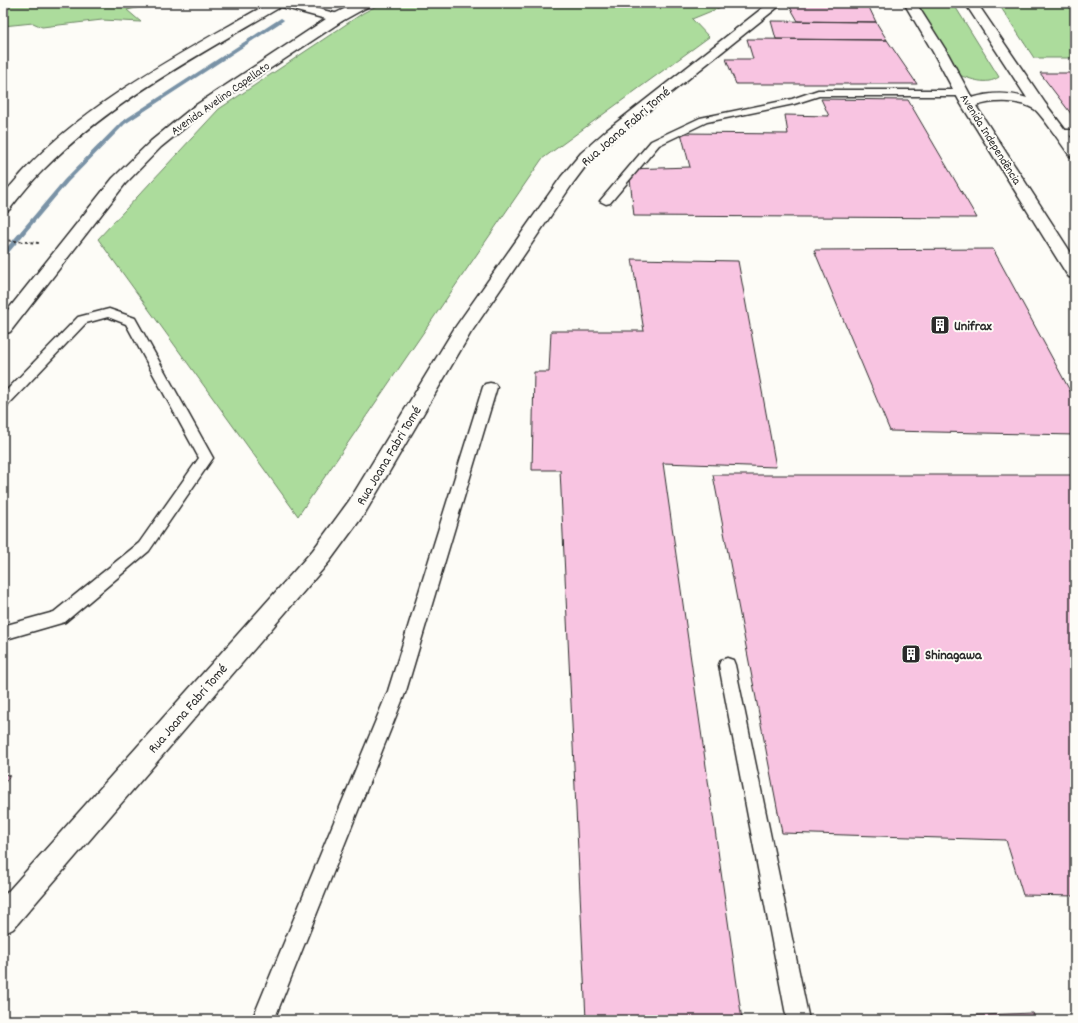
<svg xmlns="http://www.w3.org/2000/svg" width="1078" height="1023" font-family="Dekko,sans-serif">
<rect width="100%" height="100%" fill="#fdfcf7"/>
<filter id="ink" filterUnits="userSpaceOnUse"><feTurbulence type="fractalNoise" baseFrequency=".025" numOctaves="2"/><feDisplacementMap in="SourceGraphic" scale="8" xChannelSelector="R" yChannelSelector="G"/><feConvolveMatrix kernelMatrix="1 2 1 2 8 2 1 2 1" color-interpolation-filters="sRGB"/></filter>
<g filter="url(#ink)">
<path fill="#acdc9c" stroke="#6c8464" d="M3,3H159L127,10L141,22L102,20L42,27L33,23L3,26Z
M382,3H731L692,19L709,37L542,159L298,516L98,239L219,109L363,13Z
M917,3H953L999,77C986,86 972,79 958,75Z
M998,3H1075V58H1034Z"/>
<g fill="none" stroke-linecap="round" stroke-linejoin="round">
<path fill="#7992a6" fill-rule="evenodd" d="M281,18L284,20L283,21L125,124L68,182L5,257L3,258V252L64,180L121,122Z"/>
</g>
<path fill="#f8c4e1" stroke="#2b2b2b" d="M795,3H867L876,22L798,21L790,7Z
M771,21L876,22L887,40L776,39Z
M747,39L887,40L917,84H736L726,59H753Z
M1040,73H1075V115H1072Z
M821,99L908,100L977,218L634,216L629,169L690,167L681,133L788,134L785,115L829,116Z
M993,249L1075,400V435L890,431L814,250Z
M632,259L738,261L776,467L663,463L742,1020H586L560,470H532L534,372H549L551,331H644Z
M713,475H1075V896L1023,895L1006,840L782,833Z
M3,773L10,776L3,785Z
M1033,1013L1036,1020H929V1017Z"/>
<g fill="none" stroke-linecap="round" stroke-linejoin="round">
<g stroke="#2b2b2b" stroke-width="3">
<path id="service" d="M818,90H962L967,93L962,96H819L794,104L707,122L659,145L610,203L606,204L600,201L651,141L700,118L792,99Z
M1061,130H1075V136L1057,135L1056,133Z
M109,309L135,318L213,458L149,551L65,622L3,640V626L54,612L139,543L199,458L126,324L108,317L86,323L8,405L3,407V394L78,317Z
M490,383L495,384L497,387L406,691L274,1020H252L388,691L483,387L485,384Z
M727,658L733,660L735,665L809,1020H787L719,665L721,660Z"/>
</g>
<g stroke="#2b2b2b" stroke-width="3">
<path id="minor" d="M276,3H296L342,15L343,18L342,21L337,22L278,6Z"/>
</g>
<g stroke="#2b2b2b" stroke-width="3">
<path id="tertiary" d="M269,3H284L282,6C199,55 111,101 42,171C30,183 19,197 9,210L3,212C3,208 2,201 3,197C5,191 18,178 22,173C87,101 186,51 269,3Z
M356,3H371L369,6L342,21L203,113L161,147L125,184L10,332L3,334V316L113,178L151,141L193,107L332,15Z
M769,3H783L617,136L591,159L573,183L470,334L365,513L329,562L13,929L3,934V897L313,550L349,501L454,329L561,177L581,153L607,130Z"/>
</g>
<g stroke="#2b2b2b" stroke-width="3">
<path id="primary" d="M904,3H916L947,52L972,98C991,92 1008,92 1027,98L965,3H977L1045,103L1075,143V158L1070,156C1064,148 1040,112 1034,109C1019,100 993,100 976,106L1075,259V278L1069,277L1066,273L961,104L933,52Z"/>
</g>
<path stroke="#2b2b2b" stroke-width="2" stroke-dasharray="3 2.5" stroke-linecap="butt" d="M3,240L40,243"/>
<use href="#service" fill="#fdfcf7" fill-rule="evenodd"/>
<use href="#minor" fill="#fdfcf7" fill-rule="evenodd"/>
<use href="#tertiary" fill="#fdfcf7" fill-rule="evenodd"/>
<use href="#primary" fill="#fdfcf7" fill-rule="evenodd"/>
</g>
</g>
<defs>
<g id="building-square" transform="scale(1)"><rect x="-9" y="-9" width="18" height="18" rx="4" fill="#2b2b2b" stroke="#fdfcf7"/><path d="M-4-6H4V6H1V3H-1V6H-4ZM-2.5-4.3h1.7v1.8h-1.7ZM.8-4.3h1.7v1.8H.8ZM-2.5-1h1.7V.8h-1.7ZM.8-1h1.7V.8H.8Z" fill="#fff"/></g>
</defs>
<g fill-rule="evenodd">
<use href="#building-square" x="940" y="325"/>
<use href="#building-square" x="911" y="654"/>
</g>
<g text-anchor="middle" stroke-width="4" stroke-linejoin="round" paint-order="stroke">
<g font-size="12" fill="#2b2b2b" stroke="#fdfcf7">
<text transform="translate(220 98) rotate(-35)" y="4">Avenida Avelino Capellato</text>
<text transform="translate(991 139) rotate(58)" y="4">Avenida Independência</text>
</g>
<g font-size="14" fill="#2b2b2b" stroke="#fdfcf7">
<text transform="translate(625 126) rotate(-41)" y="5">Rua Joana Fabri Tomé</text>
<text transform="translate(388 455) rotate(-59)" y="5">Rua Joana Fabri Tomé</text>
<text transform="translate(187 708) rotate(-49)" y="5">Rua Joana Fabri Tomé</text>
</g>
<g font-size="14" font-weight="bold" fill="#2b2b2b" stroke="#fdfcf7" text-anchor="start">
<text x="954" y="330">Unifrax</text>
<text x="925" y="659">Shinagawa</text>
</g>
</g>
<rect width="1078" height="1023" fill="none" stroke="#fdfcf7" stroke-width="16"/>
<rect x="8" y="8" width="1062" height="1007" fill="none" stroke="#2b2b2b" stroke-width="1.5" filter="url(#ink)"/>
</svg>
